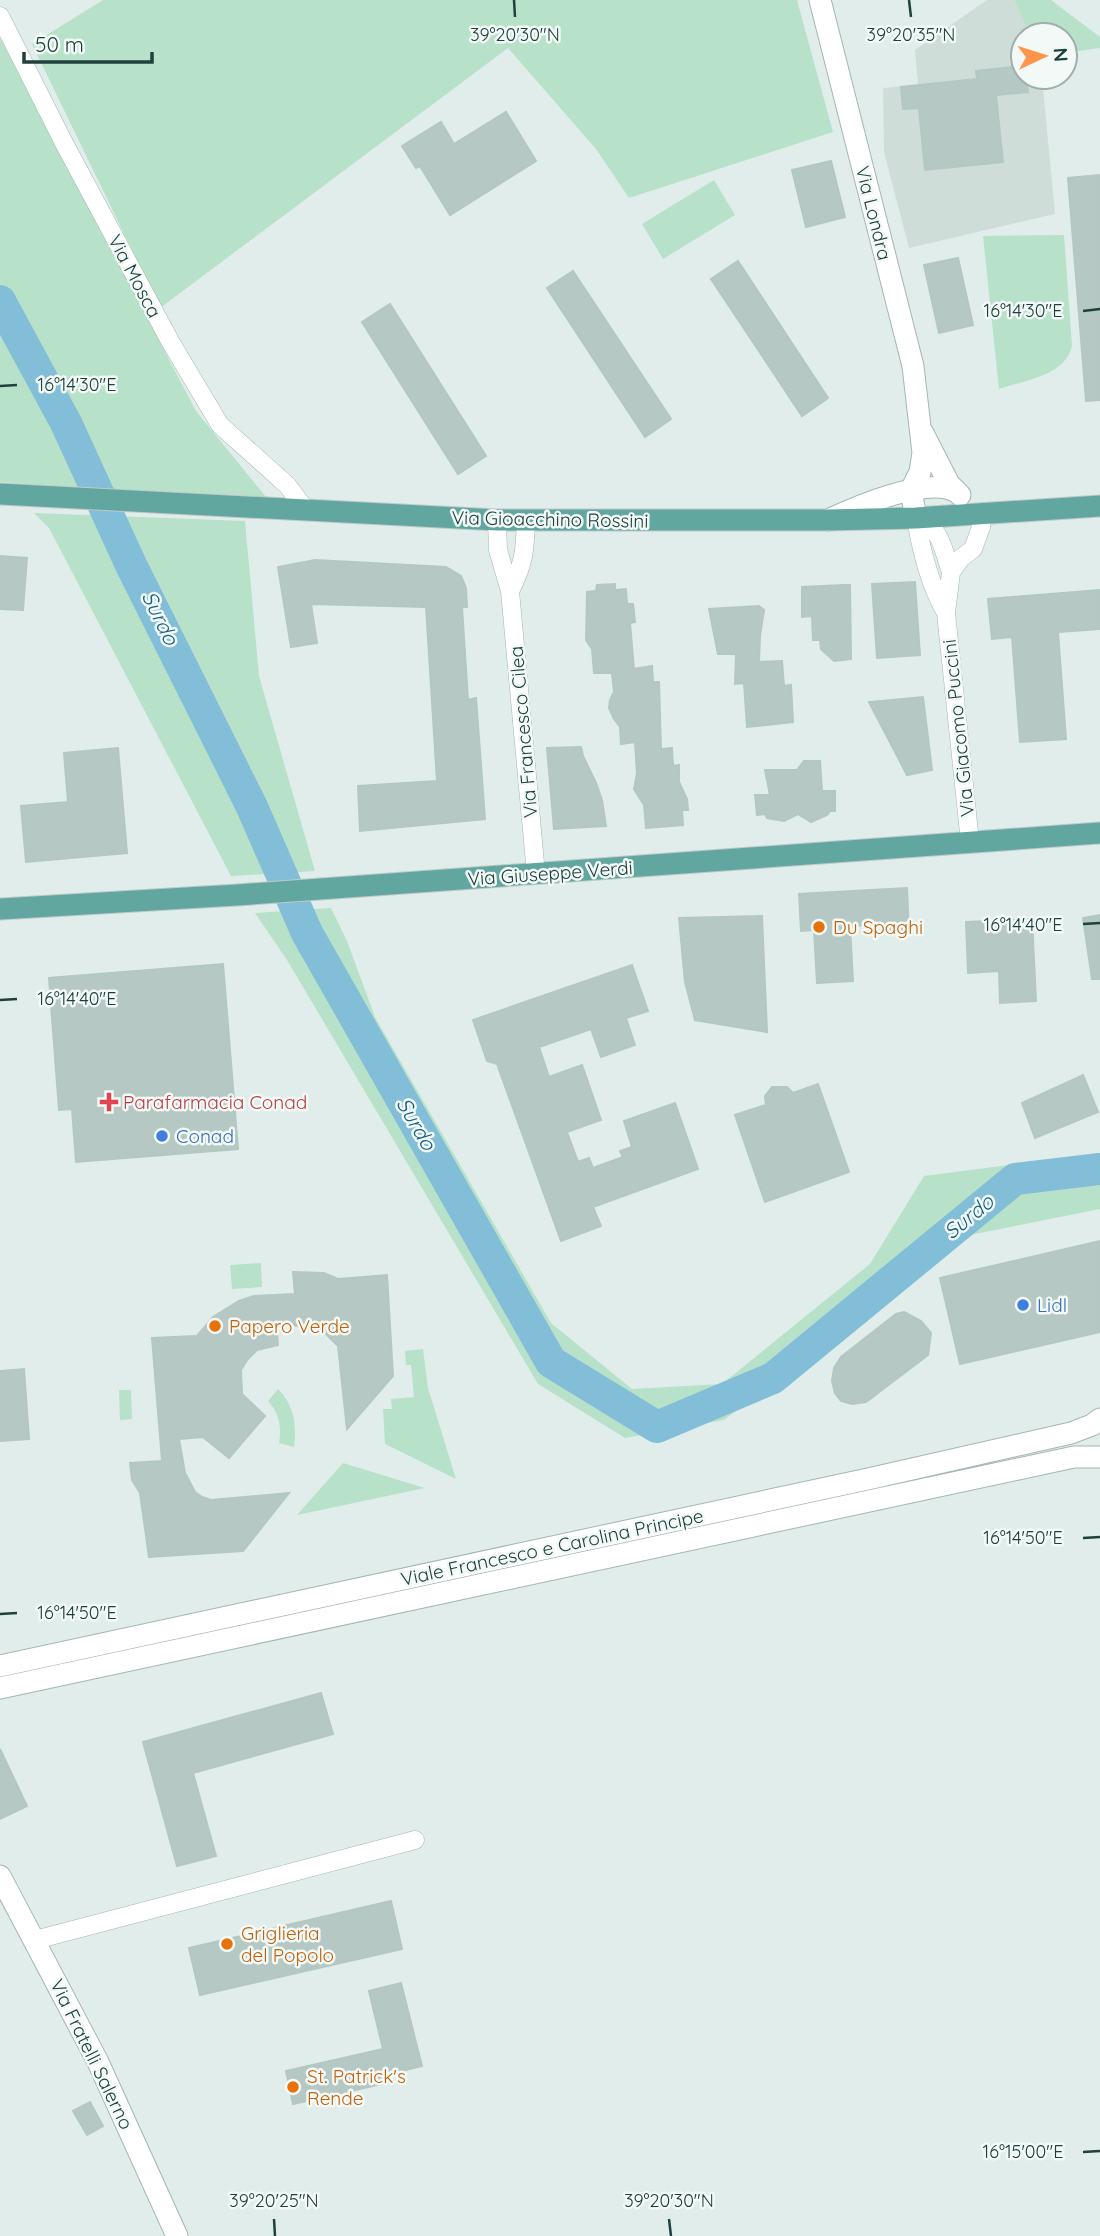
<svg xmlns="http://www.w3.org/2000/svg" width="1100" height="2236" font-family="Quicksand,sans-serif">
<rect width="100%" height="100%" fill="#e1edea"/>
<path fill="#cfddd9" d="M987,0H1014L1030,35H1023V77H1042L1055,214L909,248L884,152L883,88L918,85L915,50Z"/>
<path fill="#b8e1c9" d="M103,0H797L833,132L629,198L596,149L508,48L160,308L32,44Z
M1014,0H1051L1100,37V48L1065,53V35H1030Z
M0,38L196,411L270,502L0,482Z
M714,180L735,215L663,259L642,224Z
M1064,235L1072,346C1065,376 1025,380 999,389L983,236Z
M34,513L245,521L259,676L315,871L231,876L49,528Z
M331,908L347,941L375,1017L551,1323L632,1389L722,1384L870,1264L924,1176L1100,1153V1209L965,1236L724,1420L625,1438L538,1384L287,960L255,913Z
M261,1263L262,1287L232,1289L230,1265Z
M423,1349L428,1388L456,1479L385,1444L383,1409H392L391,1399L414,1397L411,1365H406L405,1351Z
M278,1389C294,1405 297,1425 294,1447L279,1443C282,1427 279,1413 268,1401Z
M119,1390H131L132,1419L120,1420Z
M343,1463L425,1488L297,1515Z"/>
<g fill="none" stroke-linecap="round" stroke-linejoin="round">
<path stroke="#83bed8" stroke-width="32" d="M0,301L66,423L131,565L252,807L307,933L551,1362L657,1427L773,1378L1015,1179L1100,1169"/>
</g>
<path fill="#b6c8c3" stroke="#b3c8c2" stroke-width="2" d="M1023,66V77H1026L1028,92L996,95L1003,162L925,170L919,108L903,109L901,87L977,79L976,71Z
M506,112L536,161L450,215L420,166L416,168L402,146L441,122L454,144Z
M831,161L845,217L806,227L792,170Z
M1100,175V400L1086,401L1068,178Z
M958,258L973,325L939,333L924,265Z
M738,261L828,398L802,416L711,279Z
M573,271L671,419L645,437L547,288Z
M390,304L486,456L458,474L362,322Z
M0,556L27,558L23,610L0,609Z
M315,560L446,567L461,576L466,588L467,607H462L468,700L476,698L485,819L360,831L358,786L437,781L426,607L311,604L317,643L291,647L278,567Z
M915,582L920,655L877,658L872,584Z
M615,584V590L626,589L627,604H633L635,622L630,623L634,669L652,666L653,682H659L661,749L672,748L673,766L679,765V782L687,799L688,810H682L683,825L646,828L644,805L634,789L637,773L635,742L621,744L620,727L614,719L609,708L610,700L614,692L612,673H594L592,649L586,640L587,592L596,591L597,585Z
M844,585H850L851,659L834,661L821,649L820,640H813L812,616L802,617V587Z
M1100,590V629L1058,632L1066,739L1020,742L1012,637L992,639L988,599Z
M759,606L764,610L760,636L759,662L782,661L784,686L791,685L793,722L747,727L744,683L735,684L736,654H718L709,609Z
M923,697L932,770L907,775L869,702Z
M581,747L583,756L596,783L602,800L606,826L554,829L547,748Z
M118,748L127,853L26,862L21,806L68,802L64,753Z
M804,761H820L822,791H835V811H830L827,815L811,822L798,814L784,821L767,818L765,814L757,815L755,795H770L765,770H797Z
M907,888L909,934L891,935L890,924L850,926L853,981L817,983L814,930L801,931L799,894Z
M1100,915V979H1092L1083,918Z
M762,916L767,1032L695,1020L685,982L679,918Z
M1032,919L1036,1001L1000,1003L999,971L968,973L966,922Z
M223,964L238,1149L76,1162L72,1109L59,1110L49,978Z
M632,965L648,1011L626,1018L635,1045L601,1057L591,1029L539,1047L549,1077L582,1065L601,1120L567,1132L578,1162L589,1158L593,1168L623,1157L620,1151L632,1147L624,1121L675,1103L698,1169L593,1207L601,1226L561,1241L497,1064L487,1061L473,1020Z
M1083,1075L1098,1112L1035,1138L1022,1103Z
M818,1084L849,1172L765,1202L735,1115L766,1105L765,1096L772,1087H787L793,1093Z
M1100,1241V1332L960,1364L940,1278Z
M293,1272L324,1273L338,1279L387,1275L393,1376L347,1429L338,1346L326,1334L276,1320L278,1345L257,1350L247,1360L241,1370L242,1394L265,1416L229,1458L203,1437L179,1439L185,1473L195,1492L202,1497L211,1500L289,1493L243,1551L149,1557L140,1493L132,1480L130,1463L162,1461L152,1338L197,1336L213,1317L239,1301L254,1296L295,1294Z
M904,1312L921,1321L931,1333L928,1355L866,1402L852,1404L841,1401L835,1393L832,1381L834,1368L841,1357L896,1314Z
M24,1369L29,1439L0,1441V1371Z
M321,1693L333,1734L193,1773L216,1856L177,1866L143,1742Z
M0,1749L27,1806L0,1819Z
M391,1901L402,1949L200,1995L189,1948Z
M401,1983L422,2066L381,2076L382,2084L293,2104L286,2071L383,2049L369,1991Z
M90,2102L103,2126L87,2135L73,2111Z"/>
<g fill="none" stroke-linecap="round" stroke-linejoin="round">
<g stroke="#a3b6b2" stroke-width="19">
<path id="minor" d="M0,16L64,143L170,341L220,425L287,485L306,510
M916,518C921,550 930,585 946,613
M916,518C942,529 942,547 951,572
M497,520L498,550L510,591L536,874
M510,591C524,564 525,551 526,520
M970,842L946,613L951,572L961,558L973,549L981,527L982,514
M35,1940L415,1840"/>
</g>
<g stroke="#a3b6b2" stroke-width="23">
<path id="tertiary" d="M820,0L913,366L923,453L920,472L911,490L916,518
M923,433L949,484L960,495
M828,520C856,507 930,474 958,493
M0,1666L868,1479L1071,1433L1092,1425L1100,1419
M0,1688L1074,1457H1100
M0,1876L98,2062L177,2236"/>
</g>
<g stroke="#c0cac8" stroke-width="23">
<path id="primary" d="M0,494L497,520H828L916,518L1100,506
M0,909L237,895L1100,833"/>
</g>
<use href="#minor" stroke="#fff" stroke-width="18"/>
<use href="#tertiary" stroke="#fff" stroke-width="21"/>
<use href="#primary" stroke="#61a7a0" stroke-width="21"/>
</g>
<path fill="none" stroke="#1f403c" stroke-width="2.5" d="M514,0L515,17M909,0L911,17M1083,311L1100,309M0,386L17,385M1083,924L1100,923M0,1000L17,999M1083,1538L1100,1537M0,1614L17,1613M1083,2152L1100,2151M274,2219L275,2236M669,2219L671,2236"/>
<g fill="#e8710a" stroke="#f2f9f7" stroke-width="2.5">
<circle cx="819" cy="927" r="7"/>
<circle cx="215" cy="1326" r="7"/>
<circle cx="227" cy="1944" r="7"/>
<circle cx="293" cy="2087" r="7"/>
</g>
<path fill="#e0444e" stroke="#f2f9f7" stroke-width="2.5" d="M105.5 1091.5h7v7h7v7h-7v7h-7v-7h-7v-7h7z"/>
<g fill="#3f7fe0" stroke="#f2f9f7" stroke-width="2.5">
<circle cx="162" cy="1136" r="7"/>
<circle cx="1023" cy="1305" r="7"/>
</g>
<g text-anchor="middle" stroke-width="5" stroke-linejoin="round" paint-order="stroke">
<g font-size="19" fill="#1f403c" stroke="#f2f9f7">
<text transform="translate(874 213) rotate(76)" y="7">Via Londra</text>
<text transform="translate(135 276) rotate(62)" y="7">Via Mosca</text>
<text transform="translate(550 519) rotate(1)" y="7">Via Gioacchino Rossini</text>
<text transform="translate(958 728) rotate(-96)" y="7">Via Giacomo Puccini</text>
<text transform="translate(523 732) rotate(-95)" y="7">Via Francesco Cilea</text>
<text transform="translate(550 873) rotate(-4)" y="7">Via Giuseppe Verdi</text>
<text transform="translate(552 1547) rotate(-12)" y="7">Viale Francesco e Carolina Principe</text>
<text transform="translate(92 2054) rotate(64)" y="7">Via Fratelli Salerno</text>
</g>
<g font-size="19" fill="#c56008" stroke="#f2f9f7" text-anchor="start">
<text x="833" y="934">Du Spaghi</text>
<text x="229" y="1333">Papero Verde</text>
<text x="241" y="1940">Griglieria<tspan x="241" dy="22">del Popolo</tspan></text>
<text x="307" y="2083">St. Patrick's<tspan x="307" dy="22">Rende</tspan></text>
</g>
<g font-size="19" fill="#be3a42" stroke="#f2f9f7" text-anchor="start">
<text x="123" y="1109">Parafarmacia Conad</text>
</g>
<g font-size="19" fill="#366cbe" stroke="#f2f9f7" text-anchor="start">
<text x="176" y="1143">Conad</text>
<text x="1037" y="1312">Lidl</text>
</g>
<g font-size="21" font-style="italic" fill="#135e82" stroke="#f2f9f7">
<text transform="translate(160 618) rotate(64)" y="7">Surdo</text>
<text transform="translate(416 1124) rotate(60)" y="7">Surdo</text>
<text transform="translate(969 1217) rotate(-39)" y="7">Surdo</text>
</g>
</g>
<g font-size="18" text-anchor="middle" fill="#1f403c" stroke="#f2f9f7" stroke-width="5" stroke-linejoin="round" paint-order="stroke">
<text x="515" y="41">39°20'30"N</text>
<text x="911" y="41">39°20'35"N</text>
<text x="1023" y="317">16°14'30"E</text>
<text x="77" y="391">16°14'30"E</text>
<text x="1023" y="931">16°14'40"E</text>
<text x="77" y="1005">16°14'40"E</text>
<text x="1023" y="1544">16°14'50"E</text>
<text x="77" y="1619">16°14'50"E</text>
<text x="1023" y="2158">16°15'00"E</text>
<text x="274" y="2207">39°20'25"N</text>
<text x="669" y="2207">39°20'30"N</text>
</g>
<g transform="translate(1044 56) rotate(86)"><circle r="33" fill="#f2f9f7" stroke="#9eafac" stroke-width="2"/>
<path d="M0-5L12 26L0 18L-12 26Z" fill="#ff954d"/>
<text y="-10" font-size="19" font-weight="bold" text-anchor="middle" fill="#1f403c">N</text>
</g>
<path d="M24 52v10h128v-10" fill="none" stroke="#1f403c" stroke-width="3.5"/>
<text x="35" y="52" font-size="21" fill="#1f403c" stroke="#f2f9f7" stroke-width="5" paint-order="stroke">50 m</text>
</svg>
